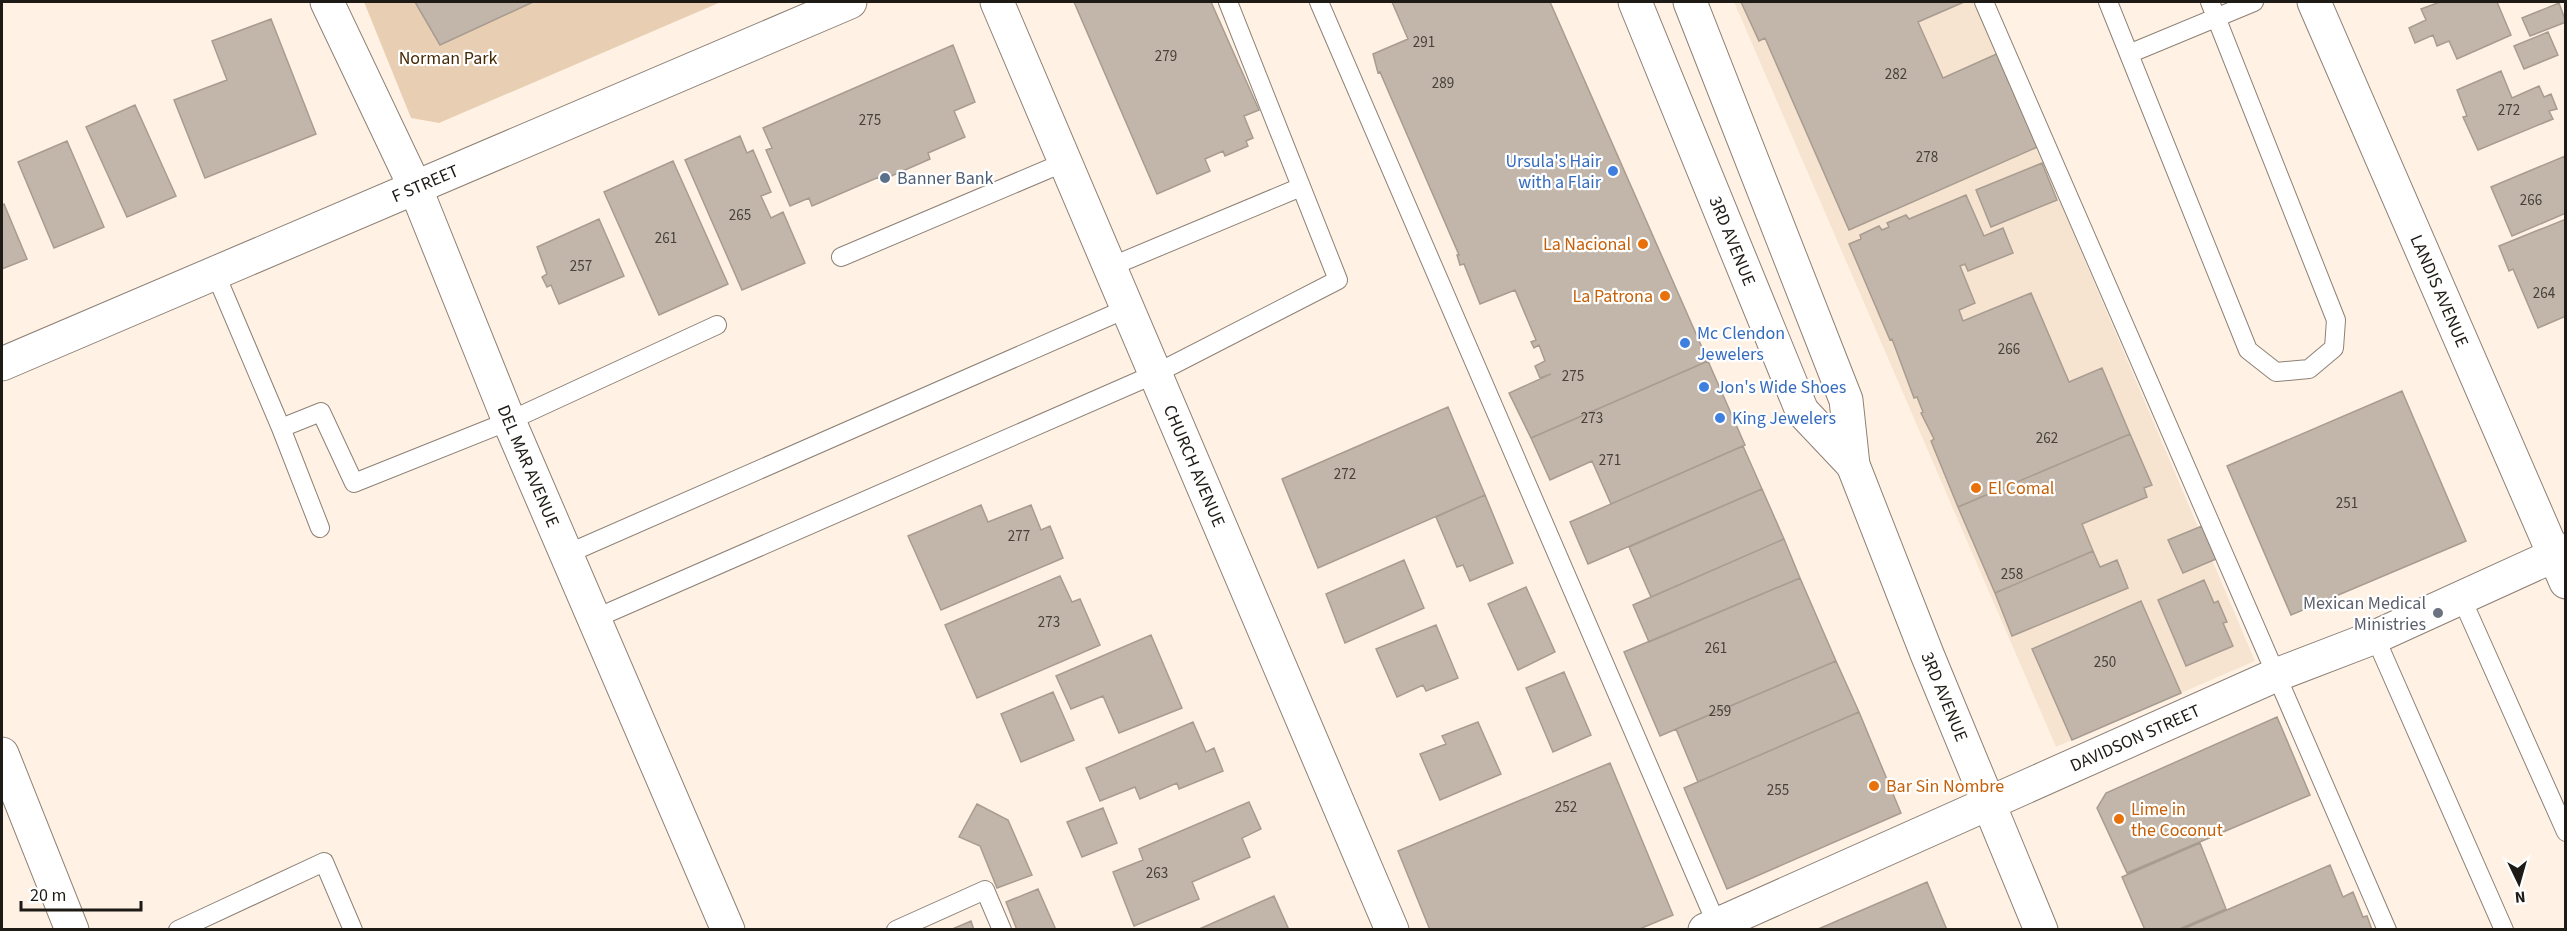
<svg xmlns="http://www.w3.org/2000/svg" width="2567" height="931" font-family="'Source Sans 3',sans-serif">
<rect width="100%" height="100%" fill="#fff2e5"/>
<path fill="#f6e4d1" d="M1734,2H1975L2255,661L2056,747Z"/>
<path fill="#e8cfb4" d="M364,2H721L439,123L411,118Z"/>
<path fill="#c2b5a9" stroke="#a89c90" stroke-width="1.5" d="M415,2H533L440,45Z
M1074,2H1211L1259,110L1244,116L1253,138L1246,141L1248,146L1225,156L1223,151L1205,159L1210,171L1157,194Z
M1392,2H1550L1708,361L1531,438L1509,393L1551,374L1540,378L1535,366L1545,361L1539,345L1534,348L1531,342L1536,340L1515,290L1480,304L1464,264L1460,265L1457,255H1459L1380,72L1378,73L1373,54L1408,39Z
M1741,2H1964L1918,22L1943,78L2001,52L2042,145L1849,230L1765,38L1759,41Z
M2440,2H2497L2511,35L2457,59L2449,41L2437,46L2433,35L2415,43L2409,28L2426,20L2421,9Z
M2559,3L2566,22L2530,36L2522,18Z
M271,19L316,134L205,178L174,100L227,80L212,41Z
M2548,32L2558,55L2524,69L2514,46Z
M953,45L975,102L954,111L965,137L928,153L930,159L880,181L879,177L812,206L809,198L790,206L766,150L772,148L763,128Z
M2501,71L2512,98L2539,86L2544,97L2551,94L2557,109L2549,111L2553,119L2478,150L2463,117L2467,116L2457,90Z
M135,105L176,196L127,217L86,127Z
M740,136L747,153L753,150L771,192L761,196L771,218L783,212L805,263L742,290L685,160Z
M67,141L104,227L54,248L18,162Z
M2565,156L2566,213L2512,236L2491,187Z
M673,161L728,284L659,315L604,192Z
M2042,163L2057,200L1991,227L1976,190Z
M1966,195L1984,236L2003,228L2013,253L1968,271L1965,264L1960,266L1975,303L1959,310L1963,321L2031,293L2069,382L2102,368L2130,434L1958,507L1931,441L1934,439L1921,413L1923,412L1917,397L1914,398L1892,339L1890,340L1849,244L1861,239L1860,235L1879,226L1882,230L1889,227L1887,223L1906,215L1909,219Z
M4,204L27,259L2,269V205Z
M599,219L624,276L559,304L551,285L547,287L542,277L547,274L537,247Z
M2566,219V316L2538,328L2513,269L2509,271L2499,246Z
M1708,361L1745,445L1611,504L1592,461L1550,480L1531,438Z
M2402,391L2466,541L2291,615L2227,466Z
M1448,407L1485,495L1318,568L1282,479Z
M2130,434L2152,485L2144,488L2147,497L2082,524L2093,551L1995,593L1958,507Z
M1743,446L1762,489L1588,564L1570,522Z
M1762,489L1784,539L1651,597L1629,547Z
M1485,495L1513,563L1470,581L1463,565L1457,567L1436,517Z
M981,505L988,522L1031,505L1041,530L1050,526L1063,558L941,610L908,536Z
M2202,526L2216,559L2183,573L2168,540Z
M1784,539L1800,578L1649,642L1633,605Z
M2093,551L2100,567L2117,560L2128,588L2012,636L1995,593Z
M1404,560L1424,608L1345,643L1326,594Z
M1060,576L1072,602L1080,599L1100,645L977,698L945,625Z
M1800,578L1836,661L1660,736L1624,652Z
M2204,580L2214,603L2218,601L2227,622L2223,623L2233,646L2186,666L2158,600Z
M1526,587L1555,652L1518,670L1488,604Z
M2141,601L2181,693L2072,740L2032,649Z
M1436,625L1458,678L1426,691L1423,685L1397,697L1376,649Z
M1151,635L1182,708L1119,733L1103,696L1071,709L1056,676Z
M1836,661L1859,712L1698,782L1676,729Z
M1564,672L1591,735L1553,752L1526,688Z
M1053,692L1074,740L1021,762L1001,714Z
M1859,712L1901,813L1727,889L1684,788Z
M2277,717L2310,795L2127,873L2097,808L2106,793Z
M1193,722L1206,752L1214,748L1223,771L1179,789L1177,783L1140,799L1135,787L1100,801L1086,768Z
M1478,722L1501,774L1440,800L1420,754L1446,744L1442,736Z
M1610,763L1673,915L1637,930H1430L1398,851Z
M1249,802L1261,829L1242,838L1250,857L1192,882L1199,899L1134,926L1113,872L1143,860L1139,849Z
M977,804L1008,820L1032,875L997,888L980,846L959,837Z
M1103,808L1117,843L1082,857L1067,822Z
M2200,843L2226,909L2177,930H2145L2122,877Z
M2330,865L2343,897L2353,892L2363,917L2367,916L2372,930H2181Z
M1927,882L1947,930H1816Z
M1038,889L1056,930H1017L1006,902Z
M1274,896L1289,930H1197Z
M971,921L974,930H950Z"/>
<g fill="none" stroke-linecap="round" stroke-linejoin="round">
<g stroke="#8d8176" stroke-width="20">
<path id="service" d="M1319,2L1717,925
M1984,2L2387,930
M2108,2L2248,350L2276,372L2309,369L2334,348L2336,320L2210,2
M2131,53L2254,2
M841,257L1065,162
M1110,267L1301,187
M216,275L281,428L321,412L354,483L509,421L717,325
M281,428L320,528
M567,554L1128,308
M2461,597L2566,832
M594,619L1155,374L1338,280L1228,2
M2375,637L2504,930
M178,930L324,862L353,930
M896,930L985,890L1002,930"/>
</g>
<g stroke="#8d8176" stroke-width="35">
<g id="minor">
<path id="s1" d="M327,2L415,187L509,421L728,930"/>
<path id="s2" d="M997,2L1392,930"/>
<path id="s3" d="M2314,2L2566,582"/>
<path d="M2,754L72,930"/>
</g>
</g>
<g stroke="#8d8176" stroke-width="35">
<g id="tertiary">
<path id="s4" d="M1705,930L2276,675L2375,637L2566,550"/>
</g>
</g>
<g stroke="#8d8176" stroke-width="35">
<g id="secondary">
<path id="s5" d="M1635,2L1802,411L1853,465"/>
<path id="s6" d="M1690,2L1846,400L1853,465L1927,654L2041,930"/>
<path id="s7" d="M2,364L850,2"/>
</g>
</g>
<use href="#service" stroke="#fff" stroke-width="18"/>
<use href="#minor" stroke="#fff" stroke-width="33"/>
<use href="#tertiary" stroke="#fff" stroke-width="33"/>
<use href="#secondary" stroke="#fff" stroke-width="33"/>
</g>
<g fill="#3f7fe0" stroke="#fff" stroke-width="2">
<circle cx="1613" cy="171" r="6"/>
<circle cx="1685" cy="343" r="6"/>
<circle cx="1704" cy="387" r="6"/>
<circle cx="1720" cy="418" r="6"/>
</g>
<circle fill="#5c6f8a" stroke="#fff" stroke-width="2" cx="885" cy="178" r="6"/>
<g fill="#e8710a" stroke="#fff" stroke-width="2">
<circle cx="1643" cy="244" r="6"/>
<circle cx="1665" cy="296" r="6"/>
<circle cx="1976" cy="488" r="6"/>
<circle cx="1874" cy="786" r="6"/>
<circle cx="2119" cy="819" r="6"/>
</g>
<circle fill="#6b7280" stroke="#fff" stroke-width="2" cx="2438" cy="613" r="6"/>
<g text-anchor="middle" stroke-width="4.5" stroke-linejoin="round" paint-order="stroke">
<g font-size="15" fill="#47413a">
<text x="1424" y="47">291</text>
<text x="1166" y="61">279</text>
<text x="1896" y="79">282</text>
<text x="1443" y="88">289</text>
<text x="2509" y="115">272</text>
<text x="870" y="125">275</text>
<text x="1927" y="162">278</text>
<text x="2531" y="205">266</text>
<text x="740" y="220">265</text>
<text x="666" y="243">261</text>
<text x="581" y="271">257</text>
<text x="2544" y="298">264</text>
<text x="2009" y="354">266</text>
<text x="1573" y="381">275</text>
<text x="1592" y="423">273</text>
<text x="2047" y="443">262</text>
<text x="1610" y="465">271</text>
<text x="1345" y="479">272</text>
<text x="2347" y="508">251</text>
<text x="1019" y="541">277</text>
<text x="2012" y="579">258</text>
<text x="1049" y="627">273</text>
<text x="1716" y="653">261</text>
<text x="2105" y="667">250</text>
<text x="1720" y="716">259</text>
<text x="1778" y="795">255</text>
<text x="1566" y="812">252</text>
<text x="1157" y="878">263</text>
</g>
<g font-size="18" fill="#452905" stroke="#fff">
<text x="448" y="64">Norman Park</text>
</g>
<g font-size="18" fill="#366cbe" stroke="#fff" text-anchor="start">
<text x="1601" y="167" text-anchor="end">Ursula's Hair<tspan x="1601" dy="21">with a Flair</tspan></text>
<text x="1697" y="339">Mc Clendon<tspan x="1697" dy="21">Jewelers</tspan></text>
<text x="1716" y="393">Jon's Wide Shoes</text>
<text x="1732" y="424">King Jewelers</text>
</g>
<g font-size="18" fill="#4e5e75" stroke="#fff" text-anchor="start">
<text x="897" y="184">Banner Bank</text>
</g>
<g font-size="18" fill="#1e1a15" stroke="#fff">
<text dy="6" stroke="none"><textPath href="#s7" startOffset="460">F STREET</textPath></text>
<text dy="6" stroke="none"><textPath href="#s5" startOffset="258">3RD AVENUE</textPath></text>
<text dy="6" stroke="none"><textPath href="#s3" startOffset="315">LANDIS AVENUE</textPath></text>
<text dy="6" stroke="none"><textPath href="#s1" startOffset="506">DEL MAR AVENUE</textPath></text>
<text dy="6" stroke="none"><textPath href="#s2" startOffset="504">CHURCH AVENUE</textPath></text>
<text dy="6" stroke="none"><textPath href="#s6" startOffset="742">3RD AVENUE</textPath></text>
<text dy="6" stroke="none"><textPath href="#s4" startOffset="471">DAVIDSON STREET</textPath></text>
</g>
<g font-size="18" fill="#c56008" stroke="#fff" text-anchor="start">
<text x="1631" y="250" text-anchor="end">La Nacional</text>
<text x="1653" y="302" text-anchor="end">La Patrona</text>
<text x="1988" y="494">El Comal</text>
<text x="1886" y="792">Bar Sin Nombre</text>
<text x="2131" y="815">Lime in<tspan x="2131" dy="21">the Coconut</tspan></text>
</g>
<g font-size="18" fill="#5b616d" stroke="#fff" text-anchor="end">
<text x="2426" y="609">Mexican Medical<tspan x="2426" dy="21">Ministries</tspan></text>
</g>
</g>
<rect width="2567" height="931" fill="none" stroke="#1e1a15" stroke-width="6"/>
<g transform="translate(2519 883) rotate(175)" stroke="#ffffff" stroke-width="4.5" paint-order="stroke">
<path d="M0-4.5L10 22L0 15L-10 22Z" fill="#1e1a15"/>
<text y="-9" font-size="16" font-weight="bold" text-anchor="middle" fill="#1e1a15">N</text>
</g>
<path d="M21 901v9h120v-9" fill="none" stroke="#1e1a15" stroke-width="3"/>
<text x="30" y="901" font-size="18" fill="#1e1a15" stroke="#ffffff" stroke-width="4.5" paint-order="stroke">20 m</text>
</svg>
